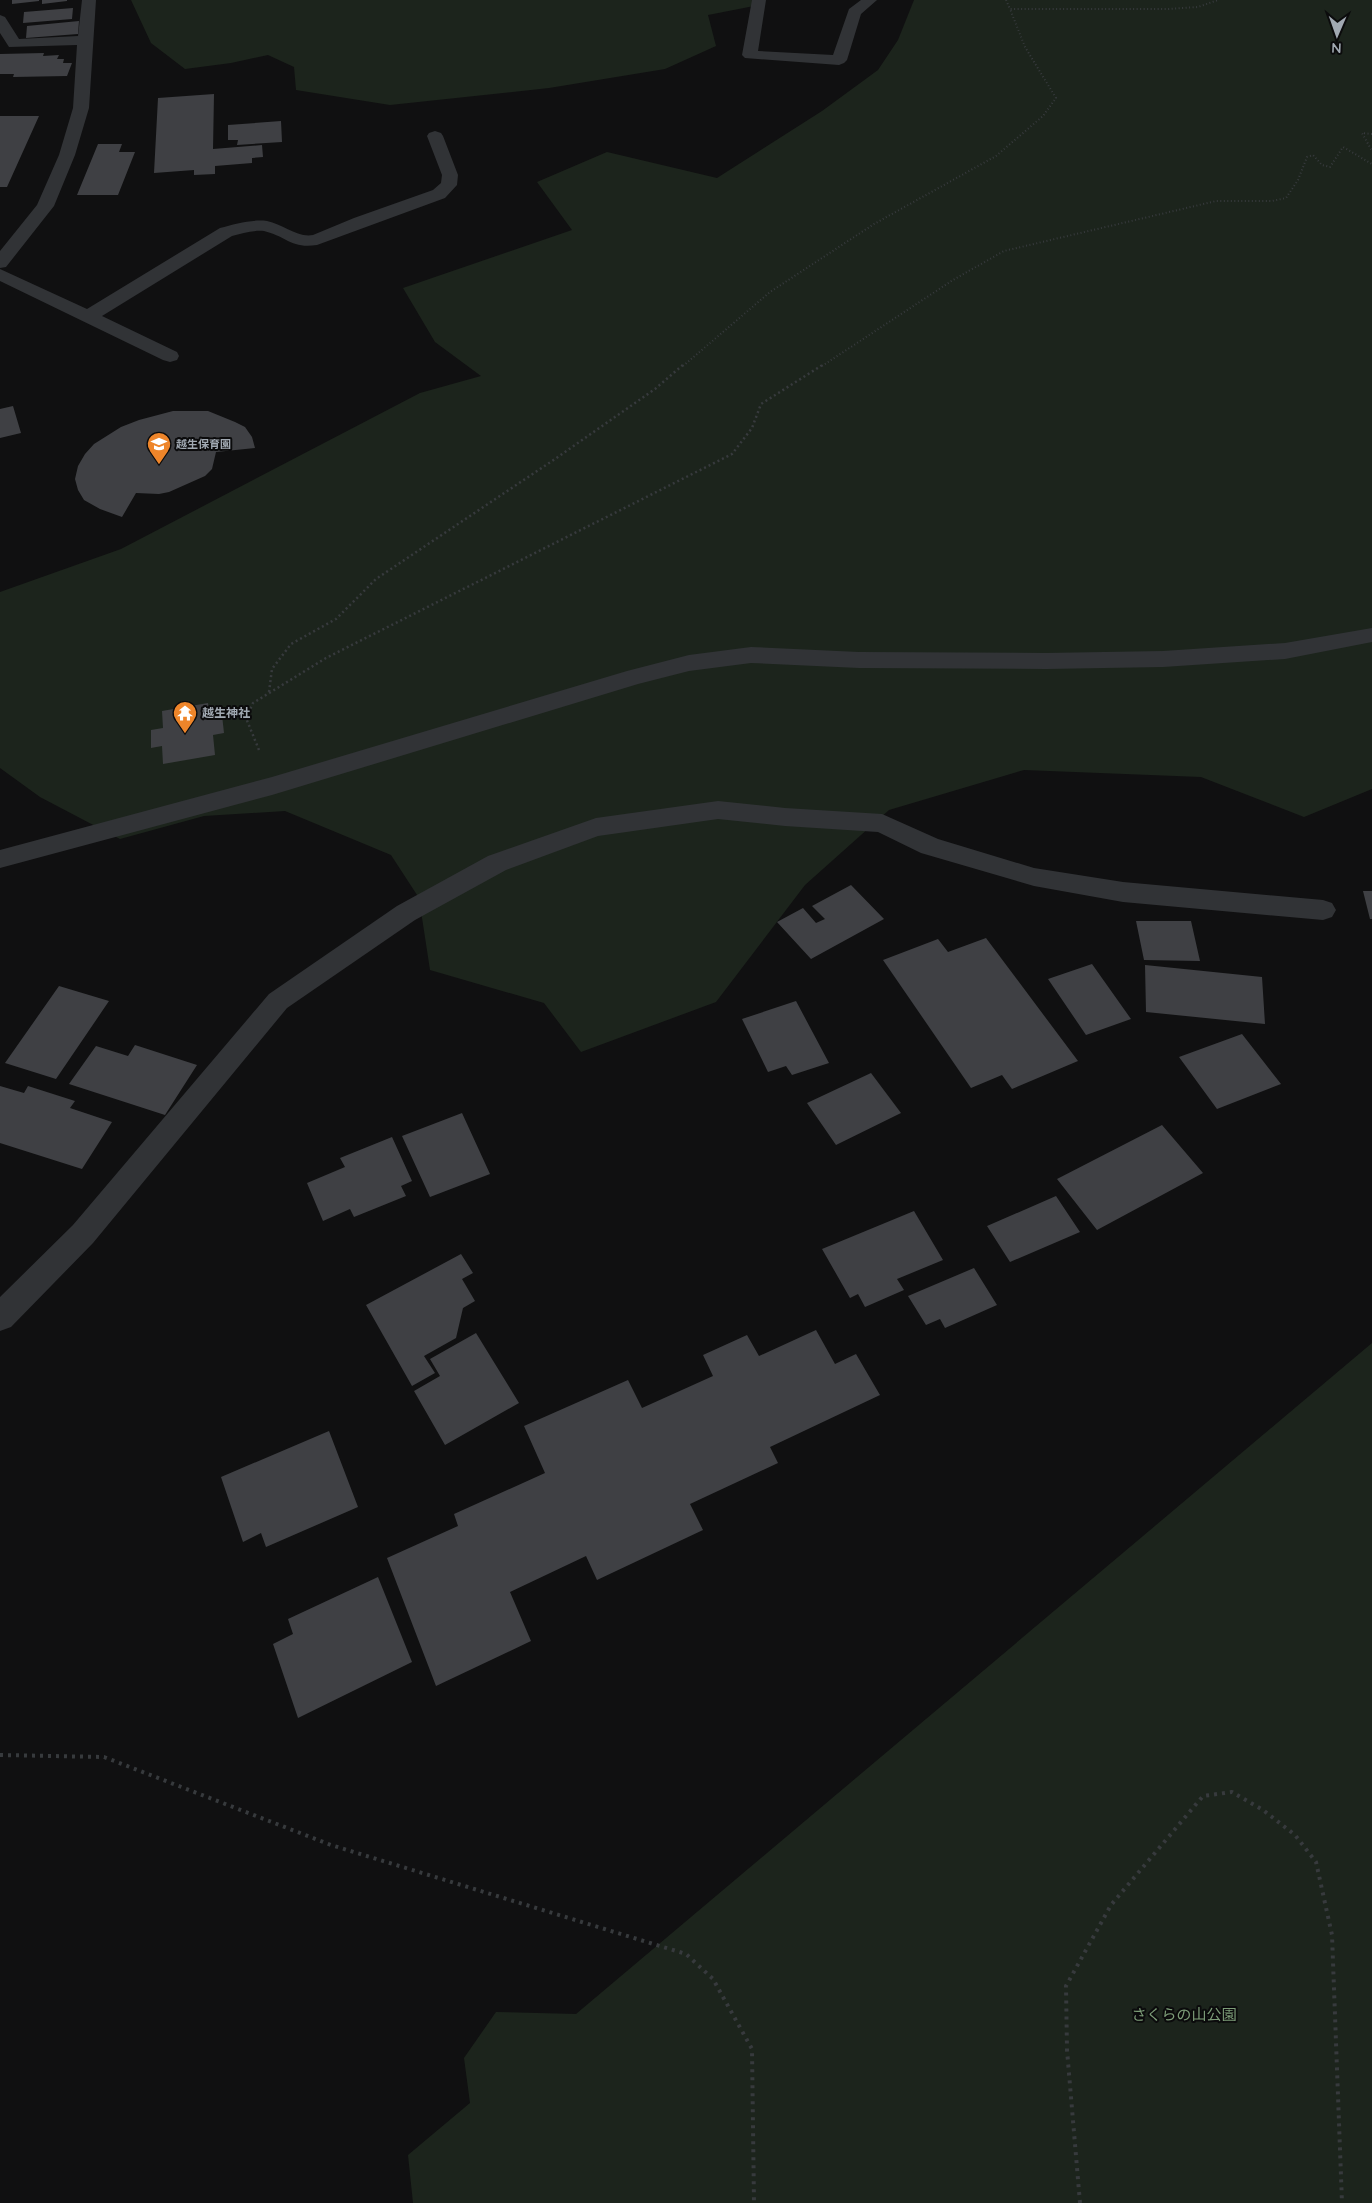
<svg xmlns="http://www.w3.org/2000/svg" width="1372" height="2203" font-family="Quicksand,'Noto Sans JP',sans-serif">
<rect width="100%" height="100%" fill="#101011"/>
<path fill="#1c241c" d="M131,0H753L754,6L708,15L716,46L665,69L549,88L390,105L296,90L294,67L268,55L231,63L185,69L151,43Z
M914,0H1372V789L1304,817L1201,777L1024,770L889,810L805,885L716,1002L581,1052L544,1003L430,970L419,898L391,855L285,811L204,816L120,839L40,797L0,768V592L121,549L420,393L481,376L435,342L403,288L572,230L537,182L607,152L717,178L822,111L878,70L898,40Z
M1372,1343V2203H413L408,2155L470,2103L464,2058L496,2012L576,2014Z"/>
<path fill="#3f4044" d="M12,0H39V1L12,4Z
M42,0H67V1L42,4Z
M73,8L72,19L23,23L24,12Z
M79,21L78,34L26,38L27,26Z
M44,53L43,56L59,55L57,59H64L63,63H72L67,76L13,77L14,74H0V54Z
M214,94L213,149L262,145L263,157L252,158V163L215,166V174L194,175V170L154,173L158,98Z
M0,116H39L7,187H0Z
M281,121L282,142L237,145L238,140H228V125Z
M98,144H122L119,152H135L118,195H77Z
M13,406L21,433L0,438V409Z
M173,411H208L235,422L245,427L252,437L255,448L216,452L212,469L205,476L169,492L159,494L136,493L122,517L100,509L84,500L78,490L75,479L78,466L85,454L94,444L121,427L139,420Z
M208,703L210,717L222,715L224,733L213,735L215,755L163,764L162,746L151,748V730L163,728L162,711Z
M851,885L884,919L811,959L777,922L803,908L816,923L825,919L812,906Z
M1363,891H1372V919H1370Z
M1136,921H1191L1200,961L1144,960Z
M986,938L1078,1061L1012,1089L1002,1075L971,1088L883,960L938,939L948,952Z
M1092,964L1131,1019L1086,1035L1048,979Z
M1145,965L1262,977L1265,1024L1146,1012Z
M59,986L109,1001L56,1079L5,1063Z
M796,1001L829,1063L792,1075L786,1066L768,1072L742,1019Z
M1242,1034L1281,1084L1217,1109L1179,1057Z
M135,1045L197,1065L165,1115L69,1084L96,1046L128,1056Z
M871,1073L901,1113L836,1145L807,1103Z
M0,1086L24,1093L28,1086L75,1101L70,1108L112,1122L82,1169L0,1143Z
M462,1113L490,1174L430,1197L402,1136Z
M1162,1125L1203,1173L1097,1230L1057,1179Z
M392,1137L412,1181L401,1186L406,1196L354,1217L350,1209L323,1221L307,1183L345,1167L340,1158Z
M1056,1196L1080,1232L1010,1262L987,1226Z
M914,1211L943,1260L897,1279L904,1290L865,1307L858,1294L850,1298L822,1249Z
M461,1254L473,1273L462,1279L475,1301L463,1308L456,1338L424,1356L435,1373L412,1386L366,1305Z
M974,1268L997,1305L945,1328L940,1319L926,1325L908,1296Z
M816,1330L835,1364L856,1354L880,1395L770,1447L778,1463L690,1504L703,1530L597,1580L586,1556L510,1592L531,1641L436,1686L387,1558L458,1526L454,1514L545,1473L524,1426L628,1380L642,1408L713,1376L703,1355L747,1335L759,1356Z
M476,1333L519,1403L445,1445L414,1391L440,1376L430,1359Z
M329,1431L358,1507L266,1547L261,1533L243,1542L221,1477Z
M378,1577L412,1662L298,1718L273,1644L293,1634L288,1619Z"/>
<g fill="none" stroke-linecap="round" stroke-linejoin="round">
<path stroke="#373a3d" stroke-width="2" stroke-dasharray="1 2.5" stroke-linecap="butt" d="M1006,0L1010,9H1169L1198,7L1218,0
M1372,134L1362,133L1372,151
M683,366L770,292L874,224L996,156L1043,116L1056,98L1025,47L1010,9
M822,366L953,280L1004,251L1216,201H1272L1286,198L1298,180L1307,157L1313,155L1322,165L1330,167L1343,147L1372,164"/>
<path stroke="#373a3d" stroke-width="2.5" stroke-dasharray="2 3" stroke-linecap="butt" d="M269,692L272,669L291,644L336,619L376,579L555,459L655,389L684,364
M259,750L246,718L253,703L326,658L732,454L752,428L761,404L824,364"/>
<path stroke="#373a3d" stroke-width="4" stroke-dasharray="3 5" stroke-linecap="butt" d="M0,1755L104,1757L331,1845L686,1954L713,1979L752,2049L754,2203
M1080,2203L1067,2050L1066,1986L1111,1905L1203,1796L1232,1792L1263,1810L1295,1835L1316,1862L1332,1935L1342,2203"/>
<path fill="#313336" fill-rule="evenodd" d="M752,0H766L758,51L833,55L849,9L861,0H877L861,14L847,60L844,63L839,65L745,58L742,55Z
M435,131L441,133L443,136L458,175L457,185L445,198L317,245C291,249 286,236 264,231C254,230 242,233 232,236L102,316L177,352L179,356L177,360L170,362L163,360L0,281V269L87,309L220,228C235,224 252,219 267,221C283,224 297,238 313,235L354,218L433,190L441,183L442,175L427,136L429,133Z"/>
<path fill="#313336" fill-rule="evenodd" d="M82,0H96L89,108L75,155L54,206L6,267L0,268V251L37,205L59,155L73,108L77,45L9,47L0,33V15L5,17L19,39L78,36Z
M1372,628V642L1285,659L1163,667L1046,669L859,668L751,663L689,671L638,684L272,795L0,868V850L272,777L627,671L689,655L751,647L859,652L1046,653L1163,651L1285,643Z
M718,801L785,808L882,814L938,839L1034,868L1123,882L1323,900L1332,903L1336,910L1332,917L1323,920L1123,902L1034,886L921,853L878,832L785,826L718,819L598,836L506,870L415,920L287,1008L93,1243L11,1327L0,1331V1297L73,1225L269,994L397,906L488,856L596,818Z"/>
</g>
<defs>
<g id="school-pin" transform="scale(1.25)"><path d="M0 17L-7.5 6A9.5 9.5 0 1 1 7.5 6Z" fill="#ee852a" stroke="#0b0b0c"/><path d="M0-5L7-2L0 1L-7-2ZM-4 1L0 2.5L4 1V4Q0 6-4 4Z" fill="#fff"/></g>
<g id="temple-pin" transform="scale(1.25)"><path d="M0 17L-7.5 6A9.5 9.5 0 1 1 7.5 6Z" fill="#ee852a" stroke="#0b0b0c"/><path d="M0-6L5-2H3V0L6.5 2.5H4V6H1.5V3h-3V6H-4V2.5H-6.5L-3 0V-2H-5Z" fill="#fff"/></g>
</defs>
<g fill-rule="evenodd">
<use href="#school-pin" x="159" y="444"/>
<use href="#temple-pin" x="185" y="713"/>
</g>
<g text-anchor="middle" stroke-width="4" stroke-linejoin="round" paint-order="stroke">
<g font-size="11" font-weight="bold" fill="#a1a9b2" stroke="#0b0b0c" text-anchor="start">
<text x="176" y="448">越生保育園</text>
</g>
<g font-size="12" font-weight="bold" fill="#a1a9b2" stroke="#0b0b0c" text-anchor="start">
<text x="202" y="717">越生神社</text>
</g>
<g font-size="15" fill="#7d9d78" stroke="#0b0b0c">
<text x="1184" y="2020">さくらの山公園</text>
</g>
</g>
<g transform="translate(1337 35) rotate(182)" stroke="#0b0b0c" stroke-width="4" paint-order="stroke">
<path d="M0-4L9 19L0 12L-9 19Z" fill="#a1a9b2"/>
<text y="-8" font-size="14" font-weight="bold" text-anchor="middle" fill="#a1a9b2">N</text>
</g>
</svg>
